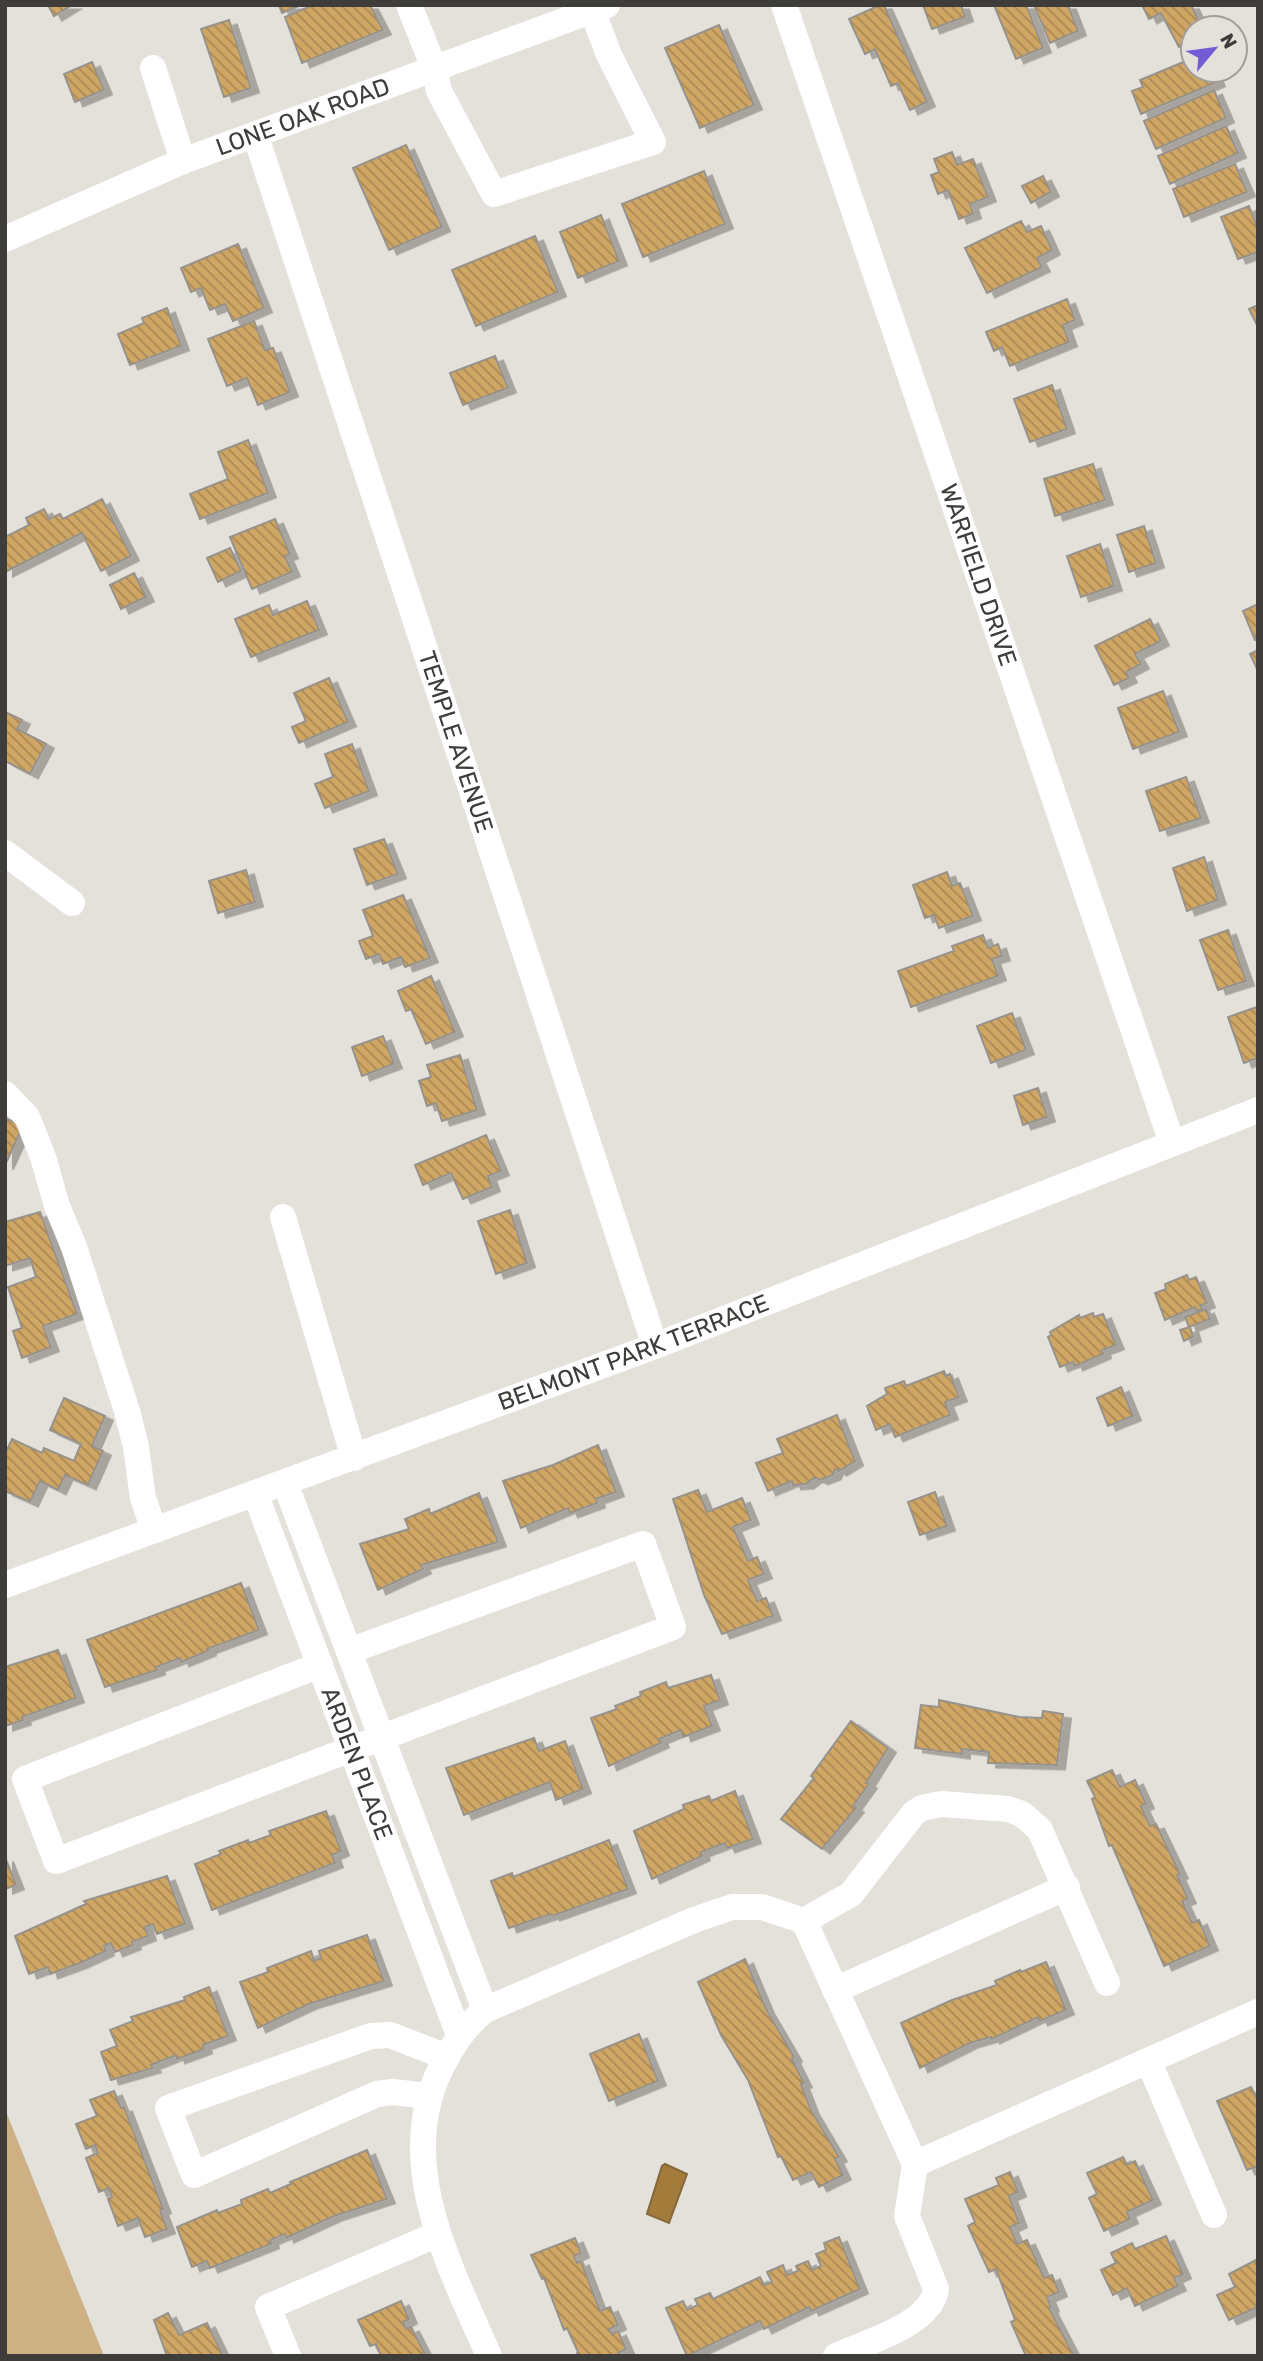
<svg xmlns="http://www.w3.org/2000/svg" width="1263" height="2361" font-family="Rubik,sans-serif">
<defs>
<pattern id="building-back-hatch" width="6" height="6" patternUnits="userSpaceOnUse" patternTransform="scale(1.75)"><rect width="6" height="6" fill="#d0a665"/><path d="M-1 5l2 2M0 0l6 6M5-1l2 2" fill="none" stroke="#aa8854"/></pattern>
<filter id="shadow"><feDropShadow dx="8" dy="4.5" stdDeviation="0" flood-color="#0004"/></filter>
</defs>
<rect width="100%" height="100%" fill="#e4e0da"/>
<path fill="#cdb084" d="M5,2109L104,2356H5Z"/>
<path fill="#a37b3a" stroke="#85683a" stroke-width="2" d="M665,2164L687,2174L669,2223L647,2214L662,2166Z"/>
<path fill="url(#building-back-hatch)" stroke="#96928c" stroke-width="2" filter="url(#shadow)" d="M48,5H72L54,16Z
M279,5H301L282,13Z
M313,5H370L383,30L302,63L285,17Z
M880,5H884L927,102L910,110L898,83L891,86L875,49L865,54L849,19Z
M923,5H961L965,17L932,29Z
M994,5H1026L1043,48L1016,59Z
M1034,5H1068L1078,31L1050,43Z
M1147,5H1191L1202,28H1193V39L1179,47L1161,13L1149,19L1143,7Z
M229,20L251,88L224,97L201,29Z
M719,25L754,105L700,128L665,48Z
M1193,58V70H1212L1217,82L1141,114L1132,91L1143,87L1140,80Z
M92,62L104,90L75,102L64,74Z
M1214,90L1226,118L1156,149L1144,121Z
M1226,126L1238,153L1170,184L1158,156Z
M406,145L442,227L389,250L353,168Z
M952,152L957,165L973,159L988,197L970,204L973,214L959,219L948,190L938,194L931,175L939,172L934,159Z
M1235,164L1247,192L1184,217L1173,189Z
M704,171L725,224L643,257L622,204Z
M1043,176L1051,192L1031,203L1022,186Z
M1249,206L1258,229V252L1238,259L1221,217Z
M601,215L619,261L578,278L560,232Z
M1021,221L1027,232L1041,226L1052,250L1037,258L1042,267L987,293L965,248Z
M535,236L558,292L476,326L452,270Z
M238,244L264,308L233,321L225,304L210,310L201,288L191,292L181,268Z
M1067,299L1075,320L1063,325L1069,342L1010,366L1002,347L994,351L986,332Z
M1258,305V327L1249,309Z
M167,308L181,346L130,365L118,334L144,323L142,318Z
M254,321L265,350L273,348L290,392L258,405L247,378L227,386L208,339Z
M495,356L508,388L463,405L450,373Z
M1052,385L1067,429L1030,442L1014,399Z
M248,440L268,493L200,519L190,494L228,479L218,452Z
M1093,464L1105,500L1055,516L1044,479Z
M102,499L131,556L101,571L82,533L5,572V537L29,525L26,518L44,509L49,519L60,514L63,519Z
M275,519L290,554L285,556L292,572L252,589L230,537Z
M1144,526L1156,563L1129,572L1117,535Z
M1100,544L1114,586L1081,597L1067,556Z
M230,548L241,571L218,582L207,558Z
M134,573L146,597L121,609L110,585Z
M307,601L319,630L251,657L235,619L269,605L273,615Z
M1258,604V639L1255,640L1243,611Z
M1150,619L1161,641L1135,654L1141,664L1126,672L1129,678L1114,685L1095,646Z
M1258,650V671L1250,654Z
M329,678L348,722L299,743L292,727L306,721L294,693Z
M1163,691L1179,732L1133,749L1118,708Z
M5,712L22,720L17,729L46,744L30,774L5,761Z
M352,744L369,791L325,808L315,784L333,777L325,754Z
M1186,777L1201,818L1160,831L1146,791Z
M384,839L398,874L367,885L354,849Z
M1204,857L1218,900L1187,911L1173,868Z
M246,870L255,902L218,913L209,881Z
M947,872L952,886L960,883L973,916L939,928L934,915L925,918L913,885Z
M403,895L430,958L405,967L401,957L383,964L379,954L366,959L359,941L373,936L363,910Z
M1228,930L1246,981L1218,990L1200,940Z
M983,935L988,948L998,944L1002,956L992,959L998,976L911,1007L898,971L954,951L952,946Z
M431,976L455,1032L426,1044L411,1009L406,1011L398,991Z
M1257,1007L1258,1058L1244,1063L1228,1017Z
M1012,1013L1026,1050L991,1063L977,1026Z
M383,1036L394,1064L362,1076L352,1047Z
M460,1055L477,1110L442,1121L436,1103L427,1106L419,1081L431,1077L427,1065Z
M1038,1088L1047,1117L1023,1125L1014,1096Z
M5,1118L23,1126L5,1165Z
M486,1135L501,1171L488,1176L492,1187L463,1199L451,1173L423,1185L415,1165Z
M510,1210L527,1263L496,1274L478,1221Z
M40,1212L77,1314L43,1326L51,1347L22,1358L13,1331L22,1328L8,1287L36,1277L30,1258L5,1266V1222Z
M1187,1275L1189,1280L1196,1277L1207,1303L1201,1305L1202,1309L1197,1311L1195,1307L1165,1320L1155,1293L1166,1289L1165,1284Z
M1206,1309L1210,1319L1189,1327L1185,1317Z
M1093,1313L1094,1317L1103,1314L1116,1345L1102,1350L1103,1354L1075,1366L1073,1362L1060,1367L1048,1337L1051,1335L1050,1332L1079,1315L1080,1318Z
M1190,1327L1193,1337L1184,1341L1180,1330Z
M944,1371L946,1376L950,1374L959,1397L945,1402L950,1415L895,1437L890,1424L876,1430L867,1406L887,1394L885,1388L904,1381L906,1386Z
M1121,1387L1133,1416L1108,1426L1097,1398Z
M64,1398L105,1416L92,1446L103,1451L88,1485L65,1475L58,1490L40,1481L30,1502L5,1491V1454L12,1439L42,1453L44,1448L74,1461L81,1444L50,1430Z
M837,1415L855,1461L839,1471L835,1469L833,1475L820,1480L815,1477L806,1484L793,1485L792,1481L768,1491L756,1463L783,1453L777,1439Z
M598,1445L616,1492L596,1499L597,1503L570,1513L568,1508L521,1528L503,1481L553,1465Z
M698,1490L707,1512L742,1498L751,1520L733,1527L748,1561L757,1557L764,1574L748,1580L757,1601L766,1598L773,1616L722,1634L704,1595L673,1499Z
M935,1492L947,1526L920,1535L908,1502Z
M479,1493L498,1542L421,1565L423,1569L378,1590L360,1544L409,1529L405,1519L429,1509L430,1514Z
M241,1583L259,1630L207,1649L208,1651L181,1662L180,1658L156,1667L157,1670L105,1687L87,1640Z
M58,1650L76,1698L22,1717L23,1720L5,1726V1667Z
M711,1675L720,1700L704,1706L712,1726L683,1737L681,1730L659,1739L661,1743L609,1766L591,1718L617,1709L615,1706L641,1696L640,1692L666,1682L668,1688Z
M939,1700L1019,1717L1042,1718L1043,1711L1063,1714L1057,1765L988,1763L989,1752L962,1749V1754L915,1748L921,1705L939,1707Z
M851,1721L888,1748L866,1783L869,1784L853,1806L856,1808L822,1849L781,1819L814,1778L811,1776Z
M534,1738L539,1751L565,1741L583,1789L556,1800L550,1782L464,1815L446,1768Z
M1112,1770L1120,1787L1135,1780L1146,1804L1141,1806L1150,1826L1156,1824L1180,1874L1177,1875L1188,1899L1182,1901L1192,1923L1199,1920L1210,1946L1164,1966L1112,1845L1109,1846L1092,1799L1095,1797L1087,1781Z
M735,1791L753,1839L727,1848L725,1843L701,1852L702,1856L652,1879L634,1831L684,1809L683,1805L709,1796L711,1801Z
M326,1811L341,1851L332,1855L335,1863L212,1910L195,1864L221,1854L219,1851L248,1840L249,1843L271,1835L269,1831Z
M609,1840L628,1889L552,1916L551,1914L509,1928L491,1881L512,1873L513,1877Z
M5,1857L16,1885L5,1889Z
M167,1876L185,1924L157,1934L153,1924L145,1927L148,1936L132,1942L133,1945L115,1952L111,1943L104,1946L106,1951L80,1963L50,1974L48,1967L29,1974L15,1936L86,1904L84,1901Z
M367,1935L384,1981L309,2004L258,2028L240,1982L268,1972L267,1968L311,1951L314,1961L321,1958L319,1951Z
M745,1959L766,2009L794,2057L792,2059L804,2083L801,2084L811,2110L839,2157L835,2159L843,2175L819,2187L811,2172L793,2180L781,2156L778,2157L748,2080L721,2035L698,1982Z
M1046,1962L1066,2010L1040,2021L1038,2017L992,2039L991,2037L970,2043L920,2068L901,2023L952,2000L997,1985L995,1981L1020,1970L1021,1972Z
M209,1987L228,2036L203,2045L204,2049L177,2059L176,2055L151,2065L153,2068L111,2080L101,2052L117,2046L110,2030L133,2021L131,2017L185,2000L184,1997Z
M639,2034L658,2081L609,2101L590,2054Z
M1251,2087L1258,2101V2166L1247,2170L1217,2101Z
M114,2091L121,2108L124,2107L163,2209L160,2210L167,2229L145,2237L138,2218L118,2226L108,2199L112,2197L109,2188L99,2192L86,2158L98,2153L95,2145L86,2149L76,2124L97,2116L90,2100Z
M367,2150L387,2199L334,2216L286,2238L285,2234L270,2240L271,2244L210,2268L207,2261L192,2267L177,2227L217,2210L218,2213L242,2204L241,2200L268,2189L270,2193L291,2184L290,2182Z
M1123,2157L1127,2165L1135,2161L1153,2200L1127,2212L1130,2219L1104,2231L1089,2198L1097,2194L1087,2173Z
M1010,2172L1018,2192L1009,2196L1019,2223L1010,2227L1017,2244L1027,2240L1044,2278L1052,2275L1059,2292L1047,2297L1051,2307L1049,2308L1074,2356H1026L1011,2322L1015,2320L996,2269L989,2272L968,2226L975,2222L965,2199L999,2185L996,2178Z
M1166,2236L1183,2274L1174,2278L1178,2286L1135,2306L1127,2288L1113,2295L1101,2270L1116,2263L1111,2253L1132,2243L1135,2249Z
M839,2237L860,2289L811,2311L809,2307L764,2329L760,2321L687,2356L666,2308L683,2301L687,2310L698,2305L695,2299L710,2293L713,2299L760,2277L764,2285L772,2282L767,2272L783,2265L787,2275L798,2271L796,2266L808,2261L812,2270L821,2266L816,2254L826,2250L824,2243Z
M575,2238L581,2253L574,2256L577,2263L581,2261L600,2311L610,2307L618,2325L609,2329L612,2334L618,2331L626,2349L618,2353L619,2356H575L578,2352L567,2328L564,2330L544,2278L542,2279L531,2255Z
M1258,2259V2307L1229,2320L1217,2295L1235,2287L1229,2274Z
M401,2301L409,2319L403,2322L406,2329L411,2327L426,2356H381L376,2344L370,2346L358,2320Z
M168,2313L179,2335L207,2323L223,2356H167L154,2320Z"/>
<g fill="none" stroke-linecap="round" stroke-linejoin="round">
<g stroke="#fff" stroke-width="26">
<path d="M409,5L434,68L439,91L494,194L653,142L609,55L592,10"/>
<path id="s1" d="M784,5L1172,1143"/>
<path d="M153,68L183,161"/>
<path id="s2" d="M256,137L655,1346"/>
<path id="s3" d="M5,239L183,161L607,5"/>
<path d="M5,853L72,903"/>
<path d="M5,1094L27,1117L43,1157L57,1206L74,1247L127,1411L136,1447L143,1498L154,1530"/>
<path d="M283,1217L354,1458"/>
<path d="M285,1483L485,2010"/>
<path id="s4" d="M255,1493L459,2035"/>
<path id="s5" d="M5,1585L655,1346L1258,1110"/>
<path d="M320,1665L25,1779L56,1861L673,1627L643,1544L349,1651"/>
<path d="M804,1921L915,2164L907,2216L936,2289C931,2325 866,2342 836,2356"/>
<path d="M835,1990L1067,1887"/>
<path d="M1149,2062L1214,2215"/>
<path d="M428,2096L393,2092L377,2094L194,2175L168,2108L371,2036L390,2035L447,2057"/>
<path d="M915,2164L1258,2012"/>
<path d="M288,2356L268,2307L438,2234"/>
<path d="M489,2356C451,2268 394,2165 440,2070C452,2046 464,2027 485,2010L694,1920L732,1907H762L804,1921L851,1894L914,1813L922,1808L941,1804L1008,1809L1022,1814L1040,1830L1107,1983"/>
</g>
</g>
<g text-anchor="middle" stroke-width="5" stroke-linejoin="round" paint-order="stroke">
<g font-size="24" fill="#3e3d3a" stroke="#e4e0da">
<text dy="8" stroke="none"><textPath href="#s3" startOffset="322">LONE OAK ROAD</textPath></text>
<text dy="8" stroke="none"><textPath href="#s1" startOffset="602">WARFIELD DRIVE</textPath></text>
<text dy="8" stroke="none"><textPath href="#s2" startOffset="637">TEMPLE AVENUE</textPath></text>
<text dy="8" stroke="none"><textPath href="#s5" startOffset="670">BELMONT PARK TERRACE</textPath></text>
<text dy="8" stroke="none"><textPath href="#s4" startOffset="289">ARDEN PLACE</textPath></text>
</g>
</g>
<rect width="1263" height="2361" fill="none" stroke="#3e3d3a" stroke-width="14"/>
<g transform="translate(1214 49) rotate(61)"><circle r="33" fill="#e4e0da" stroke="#a29f9a" stroke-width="2"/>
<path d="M0-5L12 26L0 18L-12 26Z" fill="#725dd7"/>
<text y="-10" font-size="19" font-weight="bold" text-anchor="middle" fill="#3e3d3a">N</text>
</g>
</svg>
